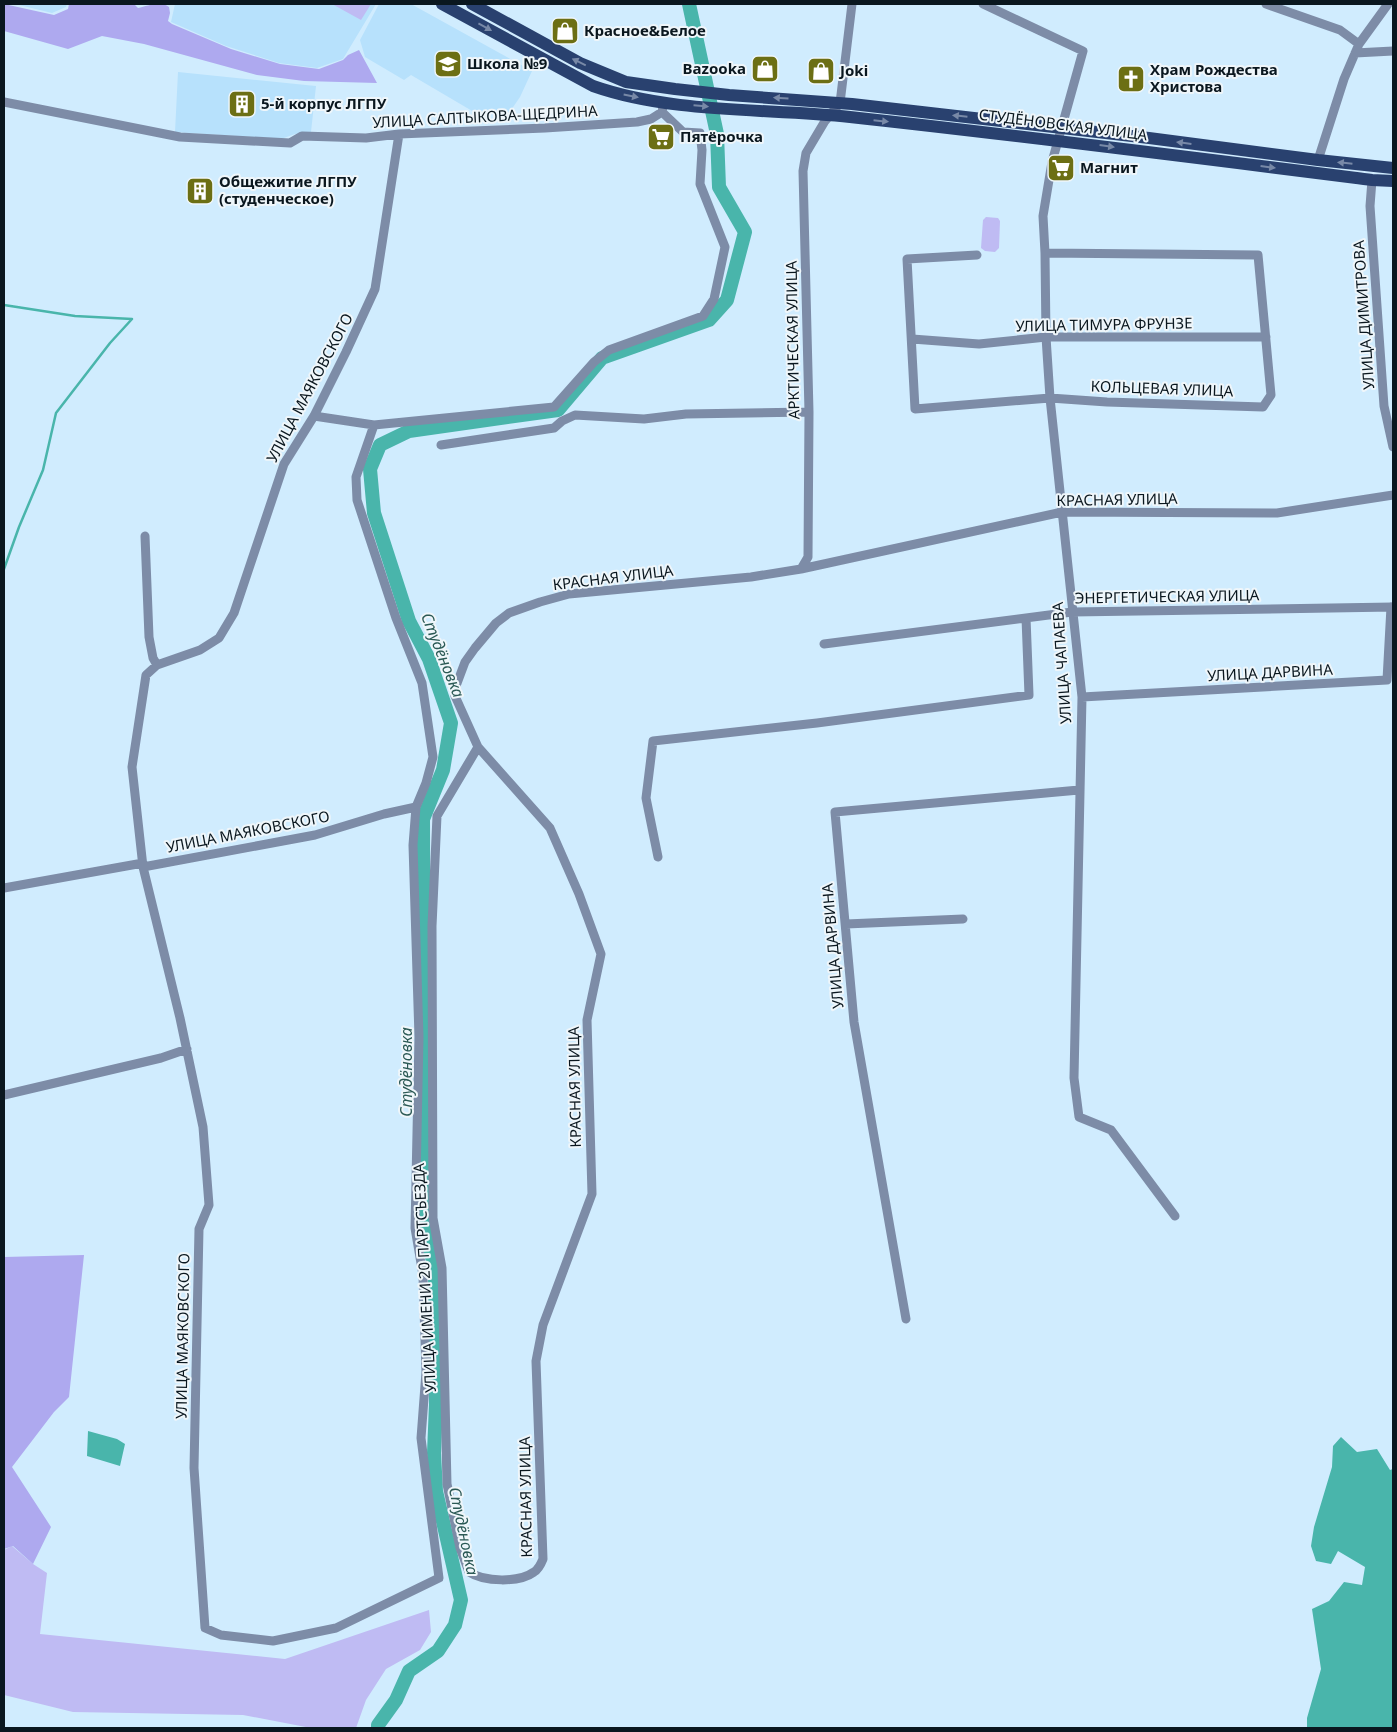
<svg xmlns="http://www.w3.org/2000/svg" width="1397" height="1732" font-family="'Noto Sans',sans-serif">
<rect width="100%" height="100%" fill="#d0ecfe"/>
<path fill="#b7e1fc" d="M15,4H67L66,7L52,13Z
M175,4H376L343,59L317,68L279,63L226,46L171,22Z
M379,4H411L532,71L520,97L509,113L479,115L411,75L404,80L365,57L360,40Z
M178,72L316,86L311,132L295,134L281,139L175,132Z"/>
<path fill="#bfbbf3" d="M332,4H371L361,20Z
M986,217L998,218L1000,221L999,248L995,252L985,251L981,248L983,220Z
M12,1546L33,1564L47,1573L40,1634L285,1659L429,1610L431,1632L420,1650L386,1669L366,1700L356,1728H311L243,1715L73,1712L4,1695V1550Z"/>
<path fill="#aea9ef" d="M4,4L54,15L68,9L69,4H134L138,8C148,6 160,0 169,7L170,13L168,21L172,24L231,49L280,64L319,69L343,60L348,55L359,50L377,83L304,81L257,75L144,44L102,36L68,49L4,31Z
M84,1255L69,1397L54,1412L12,1467L51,1527L33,1564L13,1546L4,1549V1257Z"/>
<path fill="#49b5ab" d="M88,1431L117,1439L125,1444L120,1466L87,1456Z
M1341,1437L1357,1452L1377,1449L1390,1470L1393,1469V1728H1307V1718L1321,1669L1312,1609L1329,1601L1344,1582L1362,1585L1365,1567L1338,1551L1331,1564L1316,1561L1311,1546L1314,1527L1332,1467L1333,1446Z"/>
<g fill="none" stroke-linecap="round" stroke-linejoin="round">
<path stroke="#49b5ab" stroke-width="2.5" d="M4,305L75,316L132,319L110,343L56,413L43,470L19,527L4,569"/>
<path stroke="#49b5ab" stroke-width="14" d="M378,1728V1725L396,1700L409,1671L438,1651L455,1625L461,1600L436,1491L434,1453L436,1404L435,1268L424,1229L423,819L443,770L451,723L429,659L409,621L374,513L370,469L380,445L409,431L558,410L602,358L709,320L727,300L745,232L719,187L717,134L689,4"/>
<path stroke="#7d8ca7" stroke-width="9" d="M983,4L1083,51L1052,162L1043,216L1045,253L1046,337L1050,398L1082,697L1074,1078L1079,1117L1111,1130L1175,1216
M1266,4L1340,30L1359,44
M1355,53L1393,51
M4,102L180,137L290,143L302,136L366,138L399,134L545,128L637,122L651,119L662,112L663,106
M399,134L375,289L346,352L314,416L284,464L234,613L219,638L200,650L157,665L146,675L132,767L143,867L180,1018L203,1127L209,1205L199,1229L194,1468L205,1628L221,1635L273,1641L336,1628L439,1578L421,1438L426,1372L423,1275L415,1228L419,1037L413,845L416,807L426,783L433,757L422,683L396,618L357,500L356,477L374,425L554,407L594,362L609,350L703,316L714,299L725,247L700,184L702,150L700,133L683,132L662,112
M1318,160L1344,79L1359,44L1388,4
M1372,180L1370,206L1384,406L1393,447
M977,255L907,259L915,409L1050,398L1107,402L1263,407L1271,395L1258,255L1045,253
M912,339L979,344L1046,337H1266
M314,416L374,425
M441,445L554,428L562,421L575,415L644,419L686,414L809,412
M145,536L149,637L153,658L157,665
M801,569L808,557L809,412L803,171L806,153L825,121L840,103L852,4
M824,644L1072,612L1393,607
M1082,697L1387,680L1391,607
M478,747L437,816L432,926L433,1218L442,1268L447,1484L460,1548L469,1572C484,1582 519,1583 534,1572C539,1569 541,1564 543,1559L536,1361L543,1325L592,1194L587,1020L601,954L579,894L550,828L478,747L455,696L456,686L465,662L475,648L496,623L509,613L540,602L569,594L751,577L801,569L1062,512L1277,513L1393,495
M658,857L646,798L653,741L817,723L1029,695L1026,618
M143,867L315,835L384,814L416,807
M4,888L143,863
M846,924L963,919
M4,1095L161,1058L187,1049
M906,1319L854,1022L835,812L1079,790"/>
<path stroke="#29416f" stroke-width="12" d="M442,4L593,86C673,114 766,108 850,117C1025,136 1198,158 1372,180L1393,181
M472,4L580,63L626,82L675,89L729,95L852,104L1149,138L1318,160L1393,168"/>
</g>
<defs><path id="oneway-solid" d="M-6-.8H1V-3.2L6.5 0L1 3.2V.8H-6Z" transform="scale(1.25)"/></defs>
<g fill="#7889a7">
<use href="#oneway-solid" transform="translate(485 27) rotate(29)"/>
<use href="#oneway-solid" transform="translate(579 62) rotate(-154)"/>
<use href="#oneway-solid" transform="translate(631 96) rotate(11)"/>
<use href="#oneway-solid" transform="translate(781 98) rotate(-176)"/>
<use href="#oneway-solid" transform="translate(701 106) rotate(5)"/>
<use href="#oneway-solid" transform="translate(960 116) rotate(-174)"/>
<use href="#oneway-solid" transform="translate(881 121) rotate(6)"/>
<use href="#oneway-solid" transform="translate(1184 143) rotate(-173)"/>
<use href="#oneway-solid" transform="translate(1107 146) rotate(8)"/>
<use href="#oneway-solid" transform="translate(1345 163) rotate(-174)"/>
<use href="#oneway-solid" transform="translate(1268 167) rotate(7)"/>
</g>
<defs>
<g id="shop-square" transform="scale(1.4375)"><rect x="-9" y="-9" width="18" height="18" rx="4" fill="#6c6f14" stroke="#eff6fa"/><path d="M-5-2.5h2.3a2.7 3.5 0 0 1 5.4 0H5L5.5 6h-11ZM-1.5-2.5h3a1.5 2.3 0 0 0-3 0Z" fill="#fff"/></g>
<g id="school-square" transform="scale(1.4375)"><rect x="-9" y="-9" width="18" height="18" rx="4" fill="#6c6f14" stroke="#eff6fa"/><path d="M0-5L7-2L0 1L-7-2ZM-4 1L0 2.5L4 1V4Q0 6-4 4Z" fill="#fff"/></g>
<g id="church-square" transform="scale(1.4375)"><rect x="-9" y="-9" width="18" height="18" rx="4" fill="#6c6f14" stroke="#eff6fa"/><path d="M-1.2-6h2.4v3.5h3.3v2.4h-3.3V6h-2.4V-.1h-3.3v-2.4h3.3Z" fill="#fff"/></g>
<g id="building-square" transform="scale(1.4375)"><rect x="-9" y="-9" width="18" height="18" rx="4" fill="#6c6f14" stroke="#eff6fa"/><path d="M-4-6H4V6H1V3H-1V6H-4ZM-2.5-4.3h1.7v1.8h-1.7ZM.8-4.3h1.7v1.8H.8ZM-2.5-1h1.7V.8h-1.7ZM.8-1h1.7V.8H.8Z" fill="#fff"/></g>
<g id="supermarket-square" transform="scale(1.4375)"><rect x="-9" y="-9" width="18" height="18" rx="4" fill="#6c6f14" stroke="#eff6fa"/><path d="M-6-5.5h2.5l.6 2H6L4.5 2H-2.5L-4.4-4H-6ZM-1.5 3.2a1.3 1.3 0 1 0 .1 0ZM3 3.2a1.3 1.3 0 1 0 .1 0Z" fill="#fff"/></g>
</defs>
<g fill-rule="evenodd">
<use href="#shop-square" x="565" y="31"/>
<use href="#school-square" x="448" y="64"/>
<use href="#shop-square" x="765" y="69"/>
<use href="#shop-square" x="821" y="71"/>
<use href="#church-square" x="1131" y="79"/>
<use href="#building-square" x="242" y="104"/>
<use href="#supermarket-square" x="661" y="137"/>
<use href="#supermarket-square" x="1061" y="168"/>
<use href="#building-square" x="200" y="191"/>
</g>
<g text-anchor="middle" stroke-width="4" stroke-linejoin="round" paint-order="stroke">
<g font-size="15" font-weight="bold" fill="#0a171f" stroke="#eff6fa" text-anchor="start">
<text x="584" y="36">Красное&amp;Белое</text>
<text x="467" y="69">Школа №9</text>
<text x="746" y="74" text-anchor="end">Bazooka</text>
<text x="1150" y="75">Храм Рождества<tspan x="1150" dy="17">Христова</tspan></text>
<text x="840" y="76">Joki</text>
<text x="261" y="109">5-й корпус ЛГПУ</text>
<text x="680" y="142">Пятёрочка</text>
<text x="1080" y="173">Магнит</text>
<text x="219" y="187">Общежитие ЛГПУ<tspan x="219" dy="17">(студенческое)</tspan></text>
</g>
<g font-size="15" fill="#0a171f" stroke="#eff6fa">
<text transform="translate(485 117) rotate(-3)" y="5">УЛИЦА САЛТЫКОВА-ЩЕДРИНА</text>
<text transform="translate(1063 125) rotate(7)" y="5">СТУДЁНОВСКАЯ УЛИЦА</text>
<text transform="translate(1364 315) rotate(-94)" y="5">УЛИЦА ДИМИТРОВА</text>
<text transform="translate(1104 325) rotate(-1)" y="5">УЛИЦА ТИМУРА ФРУНЗЕ</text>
<text transform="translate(793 340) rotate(-91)" y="5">АРКТИЧЕСКАЯ УЛИЦА</text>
<text transform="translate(310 388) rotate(-62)" y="5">УЛИЦА МАЯКОВСКОГО</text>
<text transform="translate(1162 389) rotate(2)" y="5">КОЛЬЦЕВАЯ УЛИЦА</text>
<text transform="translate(1117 500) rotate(-1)" y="5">КРАСНАЯ УЛИЦА</text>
<text transform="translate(613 578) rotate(-7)" y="5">КРАСНАЯ УЛИЦА</text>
<text transform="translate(1167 597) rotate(-1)" y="5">ЭНЕРГЕТИЧЕСКАЯ УЛИЦА</text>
<text transform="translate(1062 663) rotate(-94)" y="5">УЛИЦА ЧАПАЕВА</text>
<text transform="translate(1270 673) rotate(-3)" y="5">УЛИЦА ДАРВИНА</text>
<text transform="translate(248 832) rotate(-11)" y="5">УЛИЦА МАЯКОВСКОГО</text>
<text transform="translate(833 946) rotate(-95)" y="5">УЛИЦА ДАРВИНА</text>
<text transform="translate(575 1087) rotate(-91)" y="5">КРАСНАЯ УЛИЦА</text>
<text transform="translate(425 1278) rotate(-93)" y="5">УЛИЦА ИМЕНИ 20 ПАРТСЪЕЗДА</text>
<text transform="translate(183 1336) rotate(-89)" y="5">УЛИЦА МАЯКОВСКОГО</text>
<text transform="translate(526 1497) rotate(-91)" y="5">КРАСНАЯ УЛИЦА</text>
</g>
<g font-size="16" font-style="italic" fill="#2b5955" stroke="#eff6fa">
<text transform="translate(443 655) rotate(68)" y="6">Студёновка</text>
<text transform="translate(406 1072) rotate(-90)" y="6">Студёновка</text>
<text transform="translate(464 1531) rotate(78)" y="6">Студёновка</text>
</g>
</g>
<rect width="1397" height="1732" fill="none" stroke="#0a171f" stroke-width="10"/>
</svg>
